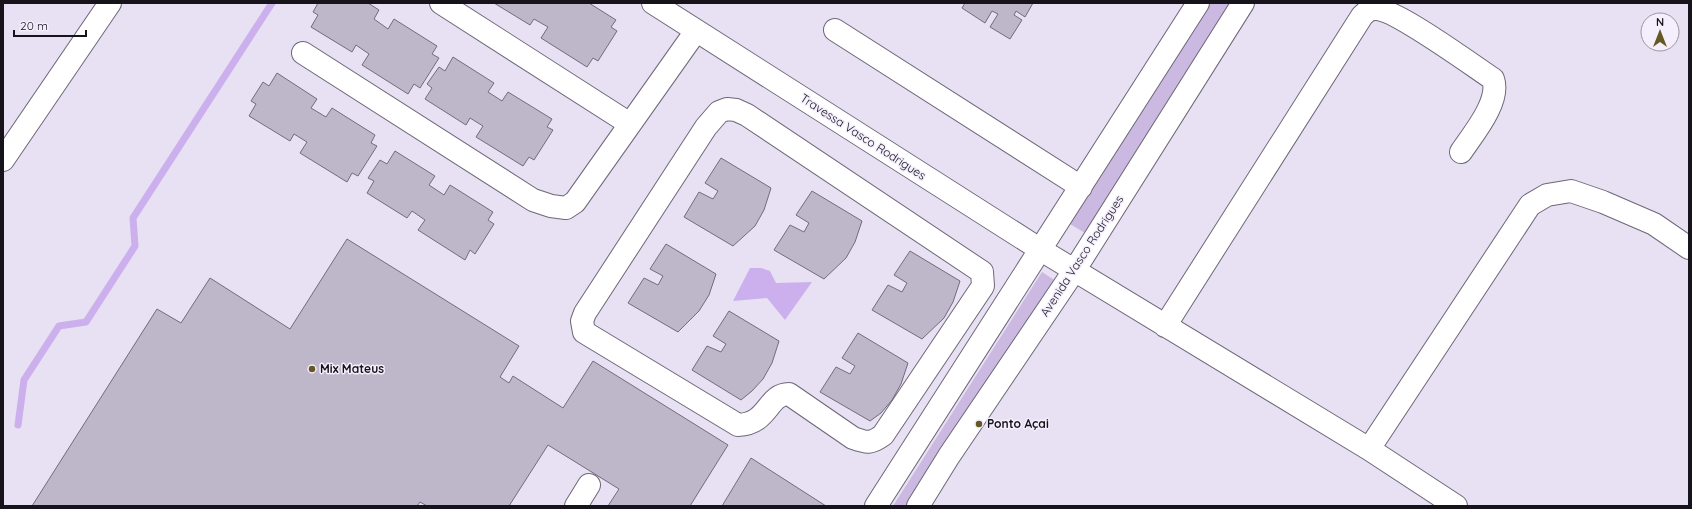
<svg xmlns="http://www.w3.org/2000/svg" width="1692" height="509" font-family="Quicksand,sans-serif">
<rect width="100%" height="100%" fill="#e8e0f3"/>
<path fill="#cbb9e1" d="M1211,3H1232L1085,233L1070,224Z
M1042,272L1056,281L912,506H893Z"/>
<path fill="#ccb0ee" d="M750,268H761L770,271L776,283L812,282L785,320L767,298L733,301Z"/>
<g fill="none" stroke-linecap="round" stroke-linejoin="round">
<path stroke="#ccb0ee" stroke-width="7" d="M18,425L24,380L59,326L86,322L135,246L133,218L272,3"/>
</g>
<path fill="#beb6c9" stroke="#736c7d" d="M318,3H368L379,10L374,19L388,29L394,19L437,46L432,54L439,58L420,88L414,84L408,94L362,65L369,54L356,45L352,52L311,27L318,15L313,12Z
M494,3H589L616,20L611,27L617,31L598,61L593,58L587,67L541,38L548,27L534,19L530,25Z
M965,3H1033L1025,17L1016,11L1014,15L1022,20L1010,39L990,27L998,14L992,11L985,23L962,8Z
M453,57L494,83L488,92L502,101L508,92L552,119L547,127L553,130L534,160L529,157L523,166L476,137L483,126L470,118L466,125L425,99L432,88L427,84L439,67L445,71Z
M277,73L317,99L311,108L326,117L332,108L375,135L371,143L377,146L358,176L352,173L347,182L300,153L307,142L294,134L290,141L249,116L256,104L251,101L263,82L269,86Z
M395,151L435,176L429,185L444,195L450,185L493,212L488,220L494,224L475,254L470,250L465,260L418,230L425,220L412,211L407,218L367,193L374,181L368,178L380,160L387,164Z
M721,158L771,188L764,210L755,226L733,246L684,217L699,192L713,199L718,191L705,183Z
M812,191L862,221L855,242L846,258L824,279L774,250L790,225L804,232L809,223L796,215Z
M347,239L519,346L500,377L509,383L513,376L563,408L593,361L728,445L690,506H608L619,489L548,445L509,506H427L420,502L417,506H32L157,309L181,323L210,278L290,329Z
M666,244L716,274L709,295L699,311L678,332L628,303L644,278L658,285L663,276L650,269Z
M910,251L960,281L953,302L944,318L922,339L872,310L888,285L902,292L907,283L894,275Z
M729,311L779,341L772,363L763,379L752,391L741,400L692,370L707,346L721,352L726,344L713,336Z
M858,333L908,363L901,384L892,400L881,413L870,421L820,392L836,367L850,374L855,366L842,358Z
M751,458L826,506H722Z"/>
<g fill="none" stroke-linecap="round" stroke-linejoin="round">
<g stroke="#6e6777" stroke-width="24">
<path id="minor" d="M441,3L630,124
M653,3L1041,250L1369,449L1456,506
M835,30L1081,187
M303,53L533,200L551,206L566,208L575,202L696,31
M727,109L736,110L747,115L982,272L983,286L883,435C871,444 867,443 853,438L789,394C767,394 769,424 738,425L584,332L582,321L585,313L706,127L719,112Z
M3,160L110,3
M1165,326L1362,16C1366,12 1369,9 1375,9C1394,8 1472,65 1493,79C1501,101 1473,134 1461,152
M1369,449L1530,205L1547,195L1571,191L1603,202L1654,224L1689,248
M576,506L589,485
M876,506L1198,3
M918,506L949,456L1074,271L1243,3"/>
</g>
<use href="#minor" stroke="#fff" stroke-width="22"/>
</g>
<g fill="#655825" stroke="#f4eefd" stroke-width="1.5">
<circle cx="312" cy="369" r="4"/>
<circle cx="979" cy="424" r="4"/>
</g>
<g text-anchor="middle" stroke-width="3" stroke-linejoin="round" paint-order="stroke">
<g font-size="12" fill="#16131a" stroke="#f4eefd">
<text transform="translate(863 137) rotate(33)" y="4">Travessa Vasco Rodrigues</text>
<text transform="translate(1082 256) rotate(-57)" y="4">Avenida Vasco Rodrigues</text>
</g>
<g font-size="12" font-weight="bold" fill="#16131a" stroke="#f4eefd" text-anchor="start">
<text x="320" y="373">Mix Mateus</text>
<text x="987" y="428">Ponto Açai</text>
</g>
</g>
<rect width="1692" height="509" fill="none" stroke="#16131a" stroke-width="8"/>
<g transform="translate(1660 32)"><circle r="19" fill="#f4eefd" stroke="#9b96a2"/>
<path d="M0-3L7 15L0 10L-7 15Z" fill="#655825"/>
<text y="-6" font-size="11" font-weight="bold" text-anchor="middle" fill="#16131a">N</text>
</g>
<path d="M14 30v6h72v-6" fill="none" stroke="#16131a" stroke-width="2"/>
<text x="20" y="30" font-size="12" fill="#16131a" stroke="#f4eefd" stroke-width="3" paint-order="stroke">20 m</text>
</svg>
